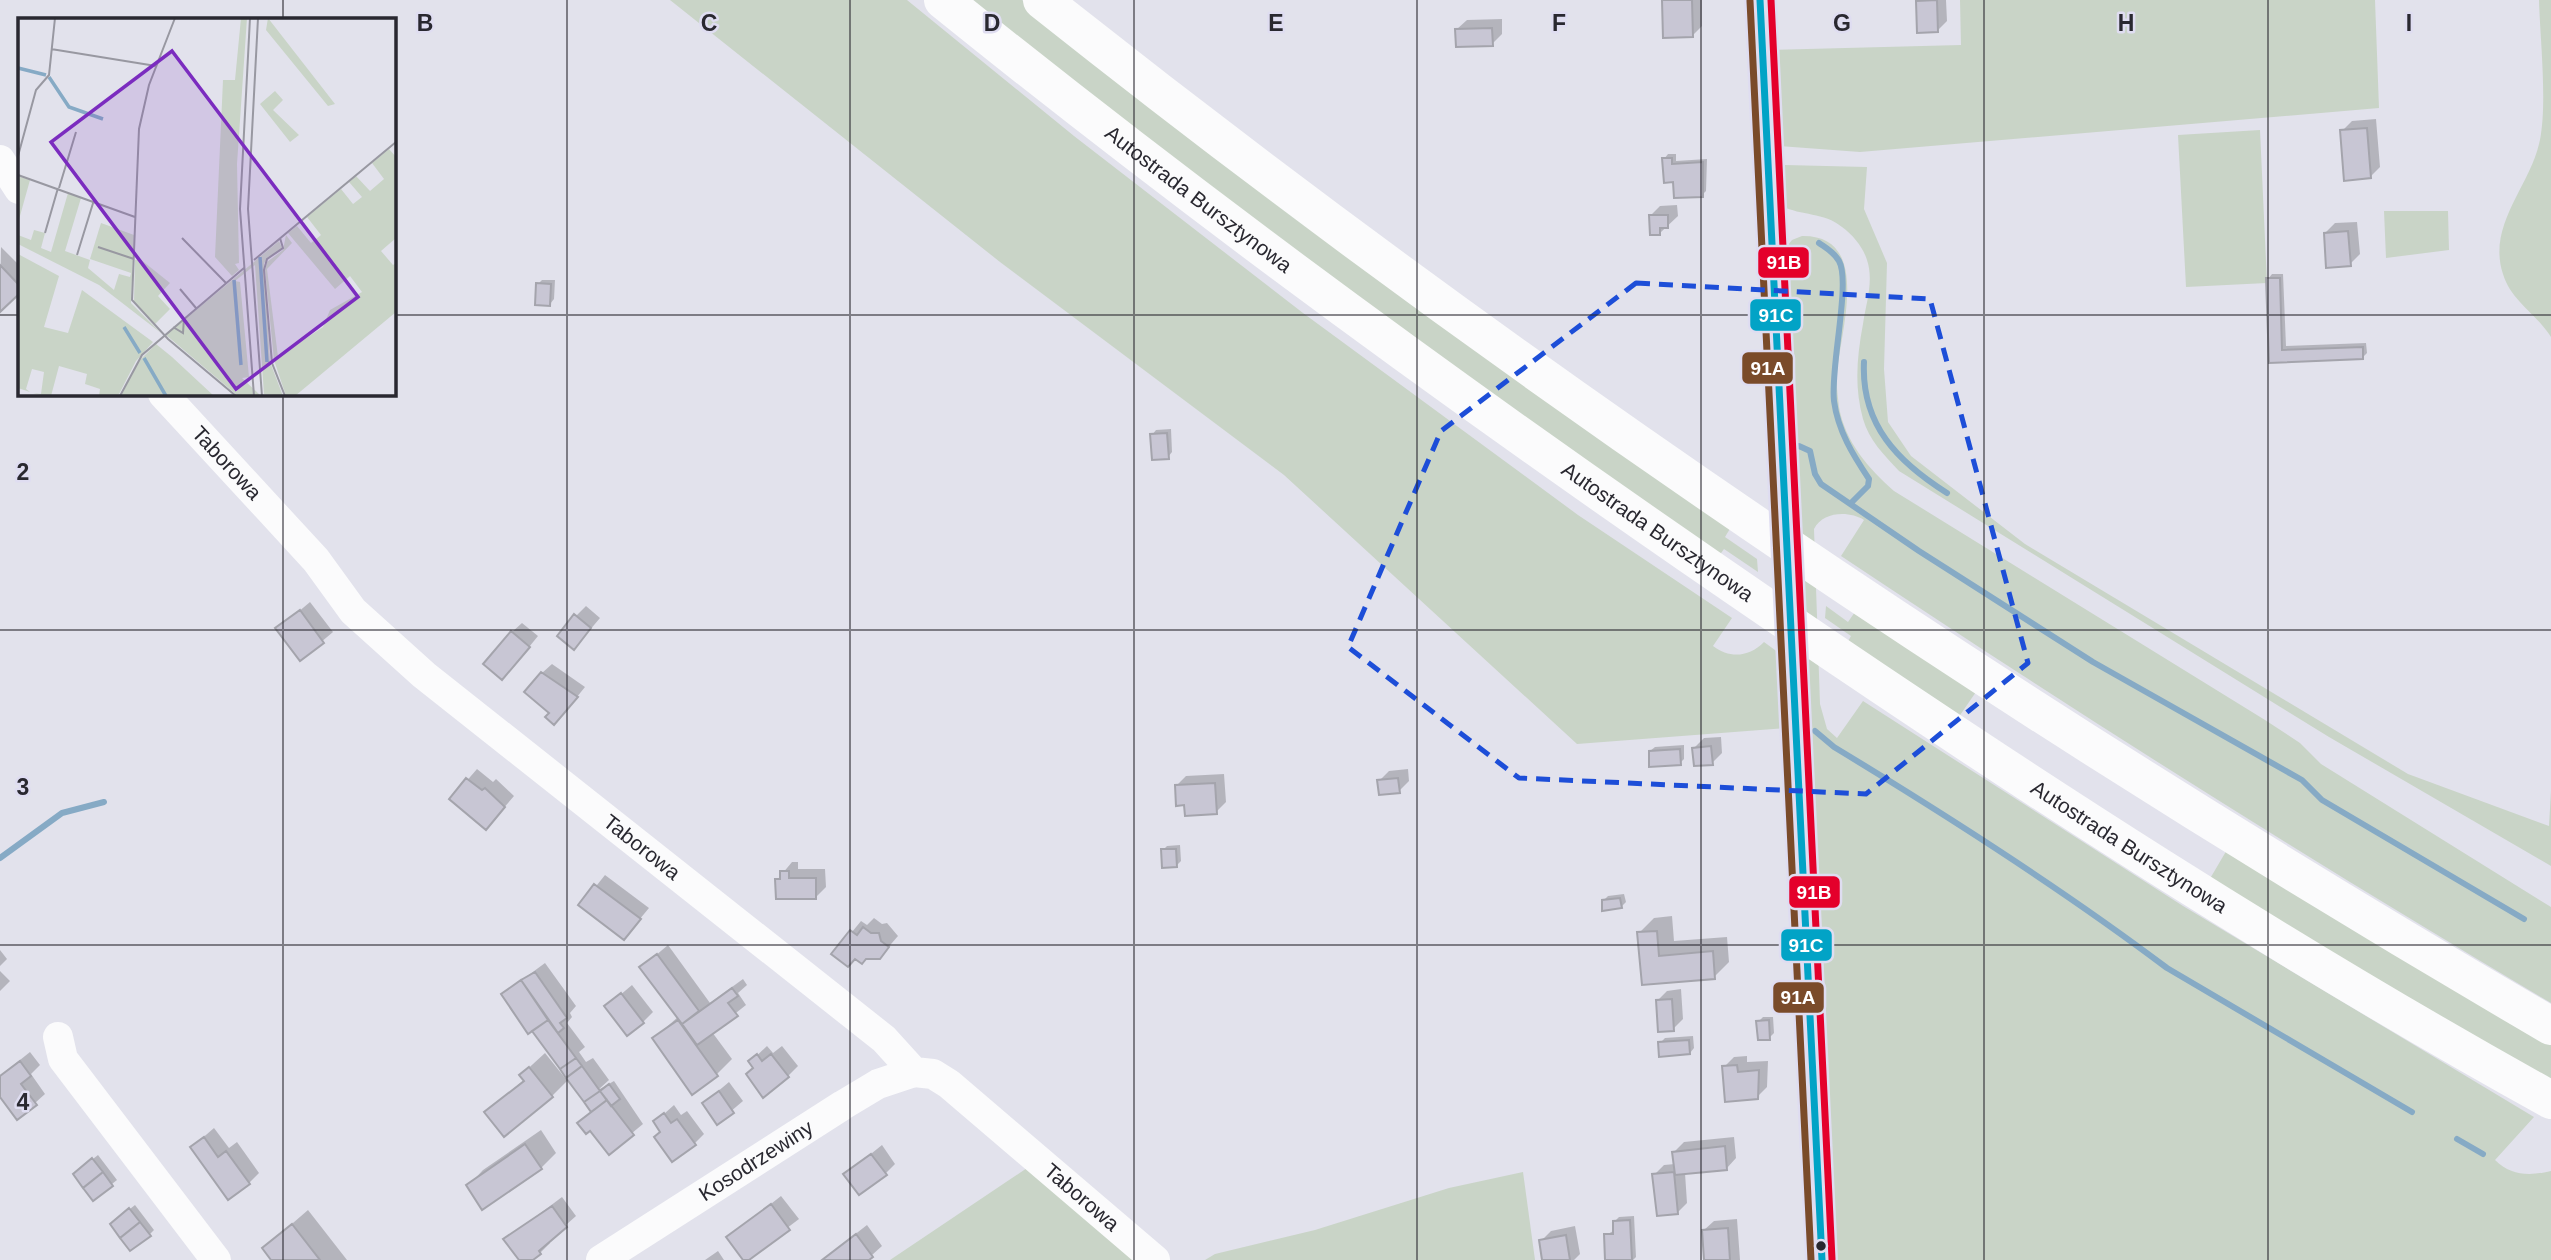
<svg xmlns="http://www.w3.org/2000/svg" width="2551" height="1260" font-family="Helvetica,sans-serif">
<rect width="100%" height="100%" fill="#e2e2ec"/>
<path fill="#c9d4c7" d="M670,0H907L1074,136L1303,313L1578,515L1732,618L1713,646C1730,659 1749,657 1764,642L1779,653L1785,728L1577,744L1284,475L1000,262Z
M962,0H1022L1095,58L1731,527L1725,537L1757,559L1758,572L1724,549L1716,560L1527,427Z
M1960,0H2375L2379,108L1860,152L1779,146L1772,50L1961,45Z
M2539,0H2551V337C2537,314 2511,301 2503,274C2487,226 2529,187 2539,144C2548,109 2540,38 2539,0Z
M2260,130L2267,283L2186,287L2178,135Z
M1785,165L1867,167L1864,209L1887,263L1884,369L1888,422L1911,456L2025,544L2408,774L2549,826L2551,791V866L2329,737L1899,471C1884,455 1869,440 1863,419C1854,387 1857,356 1863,324C1866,303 1874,281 1867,260C1863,247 1853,235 1842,227C1824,212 1801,216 1782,206L1778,171Z
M2384,211H2448L2449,250L2386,258Z
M1802,236C1874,235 1839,334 1837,375C1836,386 1838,397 1839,407C1845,442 1869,469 1894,491L2265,720L2300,743L2321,764L2551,907V1003C2309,860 2075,712 1841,556L1864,520C1850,511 1823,511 1814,529L1820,704L1827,729L1837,738L1863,701L2183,906L2534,1117L2495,1160C2511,1176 2530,1176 2551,1171V1260H1828L1784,250L1792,240Z
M1826,606L1848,622L1857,609L1978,689L1956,721L1845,647L1851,636L1825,618Z
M2228,848L2551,1041V1085L2208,882Z
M1027,1168L1134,1260H890Z
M1523,1172L1535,1260H1205L1215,1254L1315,1230L1449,1188Z"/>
<path fill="#0003" d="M1663,0H1702V26L1692,36Z
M1920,0H1946L1947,21L1938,30L1918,2Z
M1502,19V34L1492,44L1457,29L1467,20Z
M2376,119L2380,167L2370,177L2342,131L2352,121Z
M1668,154H1676V161L1707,159L1706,191L1702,195L1674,181L1664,159Z
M1677,205L1678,216L1660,233L1650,216L1660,206Z
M2357,222L2360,254L2350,264L2325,233L2335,223Z
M1,247L19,265V292L0,310Z
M2272,274H2283L2286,346L2366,343L2367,353L2362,358L2270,361L2268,279Z
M542,280H555L554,299L550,304L538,284Z
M1171,429L1172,452L1168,457L1152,435L1156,430Z
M310,602L333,632L301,659L278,629Z
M586,606L600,618L583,638L576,616Z
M522,623L538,636L512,668V632Z
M552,664L585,687L564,713H552L542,673Z
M1721,737L1722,753L1712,763L1694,748L1704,738Z
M1684,745V759L1680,763L1650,751L1655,747Z
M477,769L493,782L496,779L514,796L495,818L451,799Z
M1408,769L1409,781L1399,791L1379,781L1389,771Z
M1224,774L1226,802L1216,812L1186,803L1176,786L1186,776Z
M1180,845L1181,861L1176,866L1163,850L1167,846Z
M792,862H798V869H825L826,887L816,897L777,880Z
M605,875L649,908L624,938L581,905Z
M1624,894L1626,902L1621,907L1604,900L1608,896Z
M1672,916L1674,941L1727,937L1729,962L1714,977L1643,983L1639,933L1654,918Z
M874,918L882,924L887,923L898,936L879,958L834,954L861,921L867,925Z
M668,945L710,1003L743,979L747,985L738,993L746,1005L712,1032L732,1059L717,1074L654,1038L678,1017L642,967Z
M0,950L7,959L0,966Z
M545,963L576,1006L570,1013L572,1017L567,1023L585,1047L579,1052L586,1062L593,1058L609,1080L598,1090L614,1081L643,1124L609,1152L593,1111L569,1079L552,1096L487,1112L525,1079L521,1075L545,1053L565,1078L567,1076L533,1028L503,994Z
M0,971L10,981L0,991Z
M632,985L653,1012L643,1022L606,1007Z
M1681,989L1683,1019L1673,1029L1657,1001L1667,991Z
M1763,1017H1773L1774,1033L1769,1038L1758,1022Z
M1693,1036L1694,1048L1690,1053L1660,1043L1665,1038Z
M767,1046L773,1053L782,1046L798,1066L788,1076L755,1068L750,1062Z
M30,1052L40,1065L31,1074L45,1094L35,1103L0,1094V1076Z
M1747,1056V1062L1768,1061L1767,1087L1757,1097L1724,1067L1734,1057Z
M729,1082L743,1101L717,1123L704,1103Z
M674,1105L681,1115L687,1111L704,1134L694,1144L662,1131L655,1122Z
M214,1128L229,1148L237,1142L259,1173L249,1183L192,1147Z
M541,1130L556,1153L541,1168L483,1208L468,1186L483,1170Z
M1734,1137L1736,1158L1727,1168L1685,1173L1687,1203L1678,1212L1654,1175L1664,1165L1675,1164L1674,1152L1684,1142Z
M882,1145L895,1164L885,1174H846Z
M98,1155L117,1180L93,1199L79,1170Z
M781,1196L799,1219L745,1260L728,1238Z
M562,1197L576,1216L548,1241L550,1243L540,1253L521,1260L506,1239Z
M135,1205L154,1230L149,1235L116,1220Z
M308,1210L347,1260H274L264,1248Z
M1634,1216L1636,1257L1633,1260H1616L1606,1235L1615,1230V1221L1619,1217Z
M1737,1219L1740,1260H1706L1704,1230L1714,1221Z
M867,1225L882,1246L872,1255L866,1260H822Z
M1575,1226L1580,1254L1574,1260H1544L1541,1241L1551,1231Z
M718,1251L724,1260H705Z"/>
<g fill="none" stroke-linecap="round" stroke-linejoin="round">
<path stroke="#86aac5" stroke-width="6" d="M1819,243C1826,248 1834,252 1839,261C1851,282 1830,368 1834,401C1838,431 1853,455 1869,479L1868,486L1850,504
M1864,362C1861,425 1898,462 1947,493
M1799,446L1810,451L1815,474L1821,484L1919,551L2093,662L2302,780L2322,800L2524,919
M1815,731L1834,747C1948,816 2061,888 2167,968L2412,1112
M0,858L62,813L104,802
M2457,1139L2483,1154"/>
</g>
<path fill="#c8c6d4" stroke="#a4a4ac" stroke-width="2" d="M1662,0H1692L1693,37L1663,38Z
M1937,0L1938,32L1917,33L1916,1Z
M1492,28L1493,46L1456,47L1455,29Z
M2367,128L2371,178L2344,181L2340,130Z
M1662,158H1672V164L1703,162V197L1674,198L1673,182L1664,183Z
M1649,215H1668V228H1660V235H1650Z
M2348,231L2351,266L2326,268L2324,233Z
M0,265L19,285V294L0,312Z
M2266,278H2280L2282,350L2363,347V359L2269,363Z
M536,283L551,284L550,306L535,305Z
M1167,433L1169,459L1152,460L1150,434Z
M300,610L324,643L300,661L275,628Z
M574,614L591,628L574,650L557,636Z
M511,631L530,647L502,680L483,664Z
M541,672L578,697L554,725L545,717L549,713L524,692Z
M1711,746L1713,765L1694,766L1692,748Z
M1680,749L1681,765L1649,767V751Z
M466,778L482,790L485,788L505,807L486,830L449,799Z
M1398,778L1400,793L1379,795L1377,780Z
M1215,783L1217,814L1185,816L1184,805L1176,806L1175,785Z
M1161,849H1176L1177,867L1162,868Z
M780,871H789V878H816V899H776L775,879H780Z
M594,884L641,919L624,940L578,905Z
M1620,898L1622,908L1602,911V900Z
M863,927L871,933H879L881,941L889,947L880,959H866L862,964L855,959L848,967L831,954L850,930L857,935Z
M1657,931L1659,956L1713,951L1715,979L1642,985L1637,932Z
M657,954L699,1011L682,1024L639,967Z
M535,972L567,1018L560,1023L564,1028L558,1033L521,980Z
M521,980L548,1020L528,1034L501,994Z
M732,988L738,996L728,1003L738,1016L697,1045L682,1024Z
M621,993L644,1023L627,1036L604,1006Z
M1672,999L1674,1031L1658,1032L1656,1000Z
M548,1020L576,1058L560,1069L532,1031Z
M678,1020L718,1076L692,1095L652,1038Z
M1769,1020L1770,1040H1758L1756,1021Z
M1689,1040L1690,1054L1659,1057L1658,1042Z
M757,1054L762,1061L771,1054L789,1077L763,1098L746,1074L753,1068L748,1061Z
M576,1058L582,1066L566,1078L560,1069Z
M20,1061L31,1076L21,1084L37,1105L17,1120L0,1097V1076Z
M1737,1065L1738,1072L1759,1070L1758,1099L1725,1102L1722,1066Z
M582,1066L600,1091L584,1102L566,1078Z
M529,1067L553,1097L504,1137L484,1112L524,1081L519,1075Z
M609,1084L620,1099L611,1106L600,1091Z
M600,1091L607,1100L591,1112L584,1102Z
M719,1091L734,1113L717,1125L702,1103Z
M607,1100L634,1135L609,1155L590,1131L586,1134L577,1123Z
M664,1113L671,1123L677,1119L696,1145L672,1162L654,1137L660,1132L653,1121Z
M204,1137L218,1157L226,1151L250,1184L228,1200L190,1147Z
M525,1144L542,1169L482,1210L466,1185Z
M1725,1146L1727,1170L1675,1175L1672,1152Z
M871,1154L887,1175L859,1195L843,1174Z
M92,1158L103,1172L83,1188L73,1174Z
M103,1172L113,1186L93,1201L83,1188Z
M1674,1172L1678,1214L1657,1216L1652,1174Z
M771,1204L790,1230L749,1260H743L726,1237Z
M552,1206L567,1227L539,1251L541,1254L533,1260H519L503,1239Z
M129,1208L140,1222L120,1238L110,1224Z
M1630,1220L1632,1260H1605L1604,1234H1613V1221Z
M140,1222L151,1236L130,1251L120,1238Z
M292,1224L320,1260H271L262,1248Z
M1728,1228L1730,1260H1704L1702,1230Z
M856,1234L873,1257L869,1260H822Z
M1566,1235L1570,1260H1542L1539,1240Z"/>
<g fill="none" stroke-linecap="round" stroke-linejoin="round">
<g stroke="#fbfbfc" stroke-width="30">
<path d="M1760,0L1822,1260"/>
<path d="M0,160L19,189"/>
<path id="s1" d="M163,394L316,560L353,611L424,675L884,1039L914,1072L933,1074L949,1084L1155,1260"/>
<path d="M58,1037L63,1059L216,1260"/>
<path id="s2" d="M601,1260L843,1105L878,1084L914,1072"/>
</g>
<g stroke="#fbfbfc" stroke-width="38">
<path id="s3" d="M943,0C1213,218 1493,421 1779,616C2030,787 2286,953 2551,1100"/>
<path d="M1042,0C1519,379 2025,719 2551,1026"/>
</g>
<g stroke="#dfddf1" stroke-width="12">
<path id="bus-1" d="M1760,0L1822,1260"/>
</g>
<g stroke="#dfddf1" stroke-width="12">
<path id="bus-2" d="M1750,1L1811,1260"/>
</g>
<g stroke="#dfddf1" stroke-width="12">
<path id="bus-3" d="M1771,0L1832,1259"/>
</g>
<use href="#bus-1" stroke="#02a3c6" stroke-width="7"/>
<use href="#bus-2" stroke="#7a4b2a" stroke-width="7"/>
<use href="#bus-3" stroke="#e4002b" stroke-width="7"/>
</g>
<path fill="none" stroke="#1d4ed8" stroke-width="5" stroke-dasharray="14 9" stroke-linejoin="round" d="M1636,283L1930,299L2028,663L1866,794L1519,778L1348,647L1441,431Z"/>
<path fill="none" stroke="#292830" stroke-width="2" stroke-opacity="0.55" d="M283,0V19M567,0V1260M850,0V1260M1134,0V1260M1417,0V1260M1701,0V1260M1984,0V1260M2268,0V1260M0,315H19M394,315H2551M283,394V1260M0,630H2551M0,945H2551"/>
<circle fill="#292830" stroke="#dfddf1" stroke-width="2.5" cx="1821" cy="1246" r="6"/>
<g text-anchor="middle" stroke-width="5" stroke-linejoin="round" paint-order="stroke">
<g font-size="21" fill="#292830" stroke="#dfddf1">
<text dy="7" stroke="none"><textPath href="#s3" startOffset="324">Autostrada Bursztynowa</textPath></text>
<text dy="7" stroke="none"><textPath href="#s1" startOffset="94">Taborowa</textPath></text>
<text dy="7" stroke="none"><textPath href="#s3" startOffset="891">Autostrada Bursztynowa</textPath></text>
<text dy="7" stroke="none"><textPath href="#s3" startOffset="1458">Autostrada Bursztynowa</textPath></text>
<text dy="7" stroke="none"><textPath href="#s1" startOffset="662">Taborowa</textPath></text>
<text dy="7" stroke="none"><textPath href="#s2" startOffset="184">Kosodrzewiny</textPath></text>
<text dy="7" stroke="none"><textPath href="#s1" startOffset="1228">Taborowa</textPath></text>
</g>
</g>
<g transform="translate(18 18)">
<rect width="378" height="378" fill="#e2e2ec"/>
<path d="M223,0H229L219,146L221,245L217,246L221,252L214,258L197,239L205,62H217ZM250,0L317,86L310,88L248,12ZM257,73L265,82L255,92L281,117L272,124L242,86ZM371,131L378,139V220L363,233L375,247L378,245V294L277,378H268L256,342L247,252L249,244L265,232L268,217L274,225L249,251L260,339L305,309L312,292L344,274L332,258L317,271L270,215L279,208L293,225L303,217L289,199L323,171L335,186L344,179L331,164L338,158L352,173L366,161L354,145ZM0,158L12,162L0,205ZM50,175L63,180L47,233L72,242L70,250L96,272L101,256L112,259L113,255L72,241L83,205L116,217L113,285L143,315L81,267L0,226V217L13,222L16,212L27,215L23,230L33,234ZM261,223L264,230L246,245L252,344L265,378L246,376L237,247L217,263L222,264L231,359L224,360L243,378H220L148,317ZM0,236L41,258L26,309L50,315L64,272L135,324L118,343L100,378H81L82,371L67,366L69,356L41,348L33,378H26L15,375L23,376L26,354L14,351L8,371L12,374L0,370ZM122,241L152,265L140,278L152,291L137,306L116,284L117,242ZM138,326L154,339L196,378H103L121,343Z" fill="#c9d4c7"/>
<path fill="none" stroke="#86aac5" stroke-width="3.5" d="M0,50L28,57M31,59L51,89L85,101M242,239L249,344M216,262L223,347M106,309L122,335M126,340L148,378"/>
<path fill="none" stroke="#9898a1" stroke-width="2" d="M157,0L131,67L121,111L114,282L150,321L218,378M232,0L222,191L236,378M240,0L230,191L244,378M33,31L138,48M0,138L18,72L31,57L37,0M0,157L117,199M41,170L58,114M27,215L40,170M164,220L208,265M262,220L265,230L249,241L246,252L254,345L267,378M80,229L116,241M59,237L76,182M236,242L378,124M162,271L178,290M155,309L165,315L166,300M102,378L124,337L226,250"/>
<path fill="#7b2cbf" fill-opacity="0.15" stroke="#7b2cbf" stroke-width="3.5" d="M154,33L340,279L218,371L33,124Z"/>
<rect width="378" height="378" fill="none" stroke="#292830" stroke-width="3.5"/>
</g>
<g font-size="23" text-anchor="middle" font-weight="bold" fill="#292830" stroke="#dfddf1" stroke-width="5" stroke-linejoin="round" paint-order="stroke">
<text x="425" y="31">B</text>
<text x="709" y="31">C</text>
<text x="992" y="31">D</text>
<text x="1276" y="31">E</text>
<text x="1559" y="31">F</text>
<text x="1842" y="31">G</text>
<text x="2126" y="31">H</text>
<text x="2409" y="31">I</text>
<text x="23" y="480">2</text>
<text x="23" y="795">3</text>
<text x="23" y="1110">4</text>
</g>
<g stroke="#dfddf1" stroke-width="2.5">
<rect x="1757" y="246" width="53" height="33" rx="7" fill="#e4002b"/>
<rect x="1749" y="298" width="53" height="34" rx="7" fill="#02a3c6"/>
<rect x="1741" y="351" width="53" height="34" rx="7" fill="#7a4b2a"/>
<rect x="1788" y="875" width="53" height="34" rx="7" fill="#e4002b"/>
<rect x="1780" y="928" width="53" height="34" rx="7" fill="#02a3c6"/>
<rect x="1772" y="981" width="53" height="33" rx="7" fill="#7a4b2a"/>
</g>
<g font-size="19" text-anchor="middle" font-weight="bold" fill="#fff">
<text x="1784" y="269">91B</text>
<text x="1776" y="322">91C</text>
<text x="1768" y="375">91A</text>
<text x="1814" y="899">91B</text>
<text x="1806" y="952">91C</text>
<text x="1798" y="1004">91A</text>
</g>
</svg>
